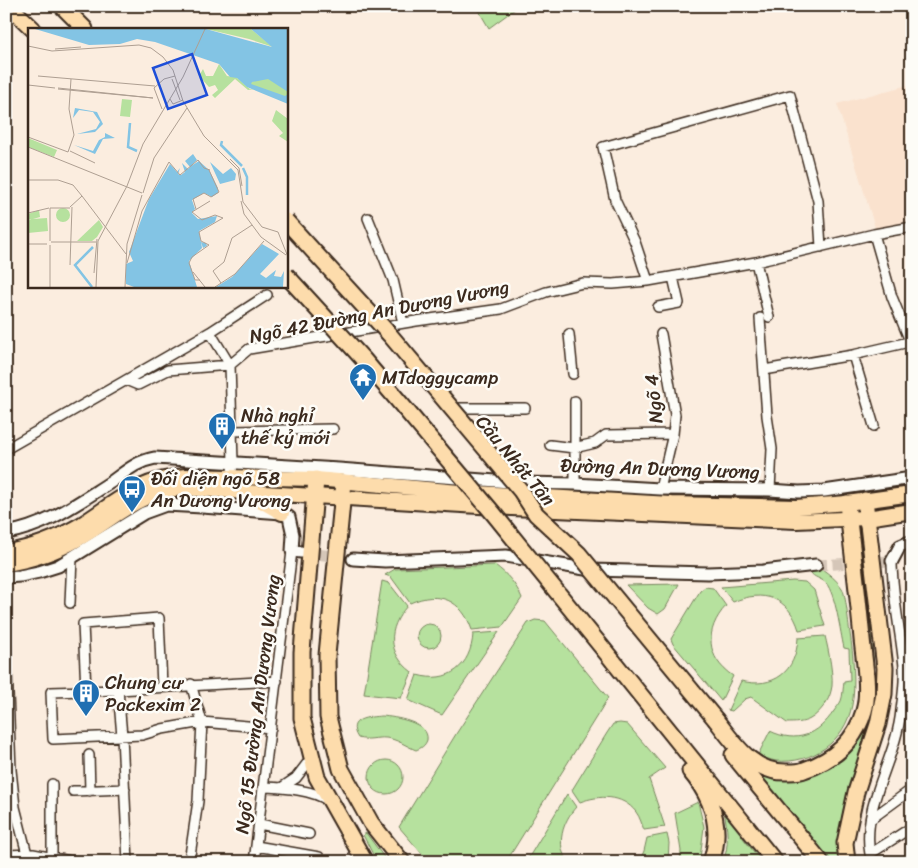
<svg xmlns="http://www.w3.org/2000/svg" width="918" height="868" font-family="Sriracha,sans-serif">
<rect width="100%" height="100%" fill="#fbeddf"/>
<filter id="ink" filterUnits="userSpaceOnUse"><feTurbulence type="fractalNoise" baseFrequency=".02" numOctaves="2"/><feDisplacementMap in="SourceGraphic" scale="10" xChannelSelector="R" yChannelSelector="G"/><feConvolveMatrix kernelMatrix="1 2 1 2 8 2 1 2 1" color-interpolation-filters="sRGB"/></filter>
<g filter="url(#ink)">
<path fill="#fae2ce" d="M912,84V226L877,234L837,104Z"/>
<path fill="#b6e19e" stroke="#78865e" d="M476,6H519L489,28Z
M858,539H862L876,688C874,702 873,716 869,730C855,776 834,812 841,862H831L750,773C799,789 837,774 863,731Z
M495,565C507,574 516,584 522,598L502,627L472,630C462,600 439,590 410,603L391,577L385,575L395,569Z
M822,569C829,574 837,580 842,588C846,595 848,622 850,633C853,654 856,685 852,705C845,742 812,764 776,761C770,760 763,757 758,755L770,731C797,744 818,735 834,711C836,708 839,705 841,701C843,696 843,688 844,682L850,681L849,649L844,648C840,631 836,595 826,583C821,578 814,578 810,572Z
M382,581L389,583L407,606C387,629 387,653 412,672L401,698L364,694Z
M793,581L805,582L814,590L825,626L799,630C789,597 763,589 733,602L721,587Z
M679,584L665,609L658,614L648,608L626,585Z
M705,587L713,588L726,606C704,630 706,658 733,676L721,701L673,644L671,639L700,591Z
M535,620L545,621L608,698L506,862H431L423,855L399,827L456,734L528,623Z
M417 636a12 12 0 1 1 24 0a12 12 0 1 1-24 0Z
M499,632L442,715L408,700L417,675C449,684 471,666 473,634Z
M825,636C828,648 835,680 831,691C829,701 819,714 810,719C803,723 794,723 787,723L751,697L745,699L732,711L728,710L741,681C774,689 796,672 798,638Z
M382,716C394,717 430,722 427,740C425,746 421,748 416,750C406,746 397,739 386,738C377,737 367,741 358,738C345,718 369,717 382,716Z
M620,723L627,724L665,768L649,779L665,827L644,830C642,825 640,817 636,812C622,794 599,795 580,802L572,790L607,733L613,724Z
M369 777a17 17 0 1 1 34 0a17 17 0 1 1-34 0Z
M567,794L576,807C563,821 555,845 568,862H526Z
M698,802L704,827L700,858L699,862H680L681,851L675,813Z
M724,810L735,820L743,838L762,862H723C730,844 727,828 724,810Z
M366,833L386,860L387,862H377L363,835Z
M667,834L669,843L668,862H639L644,851L647,838Z"/>
<g fill="none" stroke-linecap="round" stroke-linejoin="round">
<path stroke="#d5c6b8" stroke-width="11" stroke-dasharray="11 5.5" stroke-linecap="butt" d="M302,552L353,559
M816,565L892,561"/>
<g stroke="#3b2a1e" stroke-width="12">
<path id="minor" d="M368,218L393,280L403,323
M874,234L892,297L912,346
M756,262L769,317
M648,281L635,242L615,200L603,147L790,95L818,201L821,247
M658,307L679,303L673,277
M760,318L767,416L772,449L770,490
M569,334L573,374
M853,355L874,426
M764,370L853,355L909,342
M126,380L138,385L168,370L230,365L210,332
M458,408H525
M232,431L333,429
M550,445L574,448L595,443L606,435L673,434
M6,449L210,332L267,295
M231,482L233,462L230,365L249,349L416,321L501,309L546,292L583,283L613,284L648,281L756,262L874,234L912,227
M575,484V401
M660,489L673,434L675,415L661,334
M892,561C892,596 901,632 904,667C905,681 903,696 901,710C897,758 861,805 870,854L912,827
M70,603L72,558
M6,643L11,770L15,807L27,854
M86,690L83,624L159,618L162,686
M118,690L122,736L128,862
M271,728L202,722L162,729L142,735L53,739L51,692L118,690L277,681
M89,755L90,791
M52,784V857
M263,787C284,788 311,789 329,801
M281,788L296,778L312,757
M73,791L125,789
M871,819L912,789
M259,824L309,834
M256,846L319,857
M6,855L33,854L75,862
M189,862L198,801L202,722L191,684
M254,862L292,551"/>
</g>
<g stroke="#3b2a1e" stroke-width="15">
<path id="tertiary" d="M6,533C47,526 76,504 111,482C125,472 137,461 155,458L339,469L523,483L575,484L660,489L770,490L799,492L824,491L912,478
M353,559L385,561L506,556L591,570L708,573L763,571L816,565
M892,561L900,546L912,541
M6,577L20,576L39,572L58,566L144,513L166,505L202,507L282,513L289,517L293,535L292,551L301,552"/>
</g>
<g stroke="#3b2a1e" stroke-width="18">
<path id="primary" d="M247,499L261,501L282,513
M6,552C33,548 58,538 82,524C118,501 139,479 185,476L316,479L459,492L671,504L796,507L847,503L912,494
M6,564C32,560 56,552 78,539C115,518 136,494 180,488L512,508L796,521L867,518L912,511"/>
</g>
<g stroke="#3b2a1e" stroke-width="19">
<path id="trunk" d="M9,6L33,29
M62,6L85,29
M316,479L302,652V718L317,777L365,862
M344,482L327,655L328,717L341,769L371,823L402,862
M613,661L775,862
M716,720C735,745 754,774 789,772C795,772 800,772 804,770C834,760 855,742 864,711C870,691 864,660 862,639C858,594 852,548 847,503
M733,755L821,862
M690,771C712,797 723,828 711,862
M847,862L845,843L856,792L878,724L884,694L885,668L865,500"/>
</g>
<use href="#minor" stroke="#fdfcf7" stroke-width="9"/>
<use href="#tertiary" stroke="#fdfcf7" stroke-width="11"/>
<use href="#primary" stroke="#fddcac" stroke-width="14"/>
<use href="#trunk" stroke="#fddcac" stroke-width="15"/>
<g stroke="#3b2a1e" stroke-width="19" stroke-linecap="butt">
<path id="trunk-bridge" d="M286,221L390,335L521,491L536,514L579,554L716,720
M286,275L363,359L493,513L613,661"/>
</g>
<use href="#trunk-bridge" stroke="#fddcac" stroke-width="15"/>
</g>
</g>
<defs>
<g id="temple-pin" transform="scale(1.4375)"><path d="M0 17L-7.5 6A9.5 9.5 0 1 1 7.5 6Z" fill="#1f6fb2" stroke="#fdfcf7"/><path d="M0-6L5-2H3V0L6.5 2.5H4V6H1.5V3h-3V6H-4V2.5H-6.5L-3 0V-2H-5Z" fill="#fff"/></g>
<g id="building-pin" transform="scale(1.4375)"><path d="M0 17L-7.5 6A9.5 9.5 0 1 1 7.5 6Z" fill="#1f6fb2" stroke="#fdfcf7"/><path d="M-4-6H4V6H1V3H-1V6H-4ZM-2.5-4.3h1.7v1.8h-1.7ZM.8-4.3h1.7v1.8H.8ZM-2.5-1h1.7V.8h-1.7ZM.8-1h1.7V.8H.8Z" fill="#fff"/></g>
<g id="bus-pin" transform="scale(1.4375)"><path d="M0 17L-7.5 6A9.5 9.5 0 1 1 7.5 6Z" fill="#1f6fb2" stroke="#fdfcf7"/><path d="M-5-6H5V4H4V6H2V4H-2V6H-4V4H-5ZM-3.5-4V0h7V-4ZM-3.5 1.2v1.5H-2V1.2ZM2 1.2v1.5H3.5V1.2Z" fill="#fff"/></g>
</defs>
<g fill-rule="evenodd">
<use href="#temple-pin" x="363" y="377"/>
<use href="#building-pin" x="222" y="426"/>
<use href="#bus-pin" x="132" y="489"/>
<use href="#building-pin" x="86" y="693"/>
</g>
<g text-anchor="middle" stroke-width="5" stroke-linejoin="round" paint-order="stroke">
<g font-size="19" fill="#3b2a1e" stroke="#fdfcf7">
<text transform="translate(379 311) rotate(-11)" y="7">Ngõ 42 Đường An Dương Vương</text>
<text transform="translate(653 399) rotate(-96)" y="7">Ngõ 4</text>
<text transform="translate(516 460) rotate(50)" y="7">Cầu Nhật Tân</text>
<text transform="translate(660 468) rotate(2)" y="7">Đường An Dương Vương</text>
<text transform="translate(257 704) rotate(-83)" y="7">Ngõ 15 Đường An Dương Vương</text>
</g>
<g font-size="19" fill="#3b2a1e" stroke="#fdfcf7" text-anchor="start">
<text x="382" y="384">MTdoggycamp</text>
<text x="241" y="422">Nhà nghỉ<tspan x="241" dy="22">thế kỷ mới</tspan></text>
<text x="151" y="485">Đối diện ngõ 58<tspan x="151" dy="22">An Dương Vương</tspan></text>
<text x="105" y="689">Chung cư<tspan x="105" dy="22">Packexim 2</tspan></text>
</g>
</g>
<g transform="translate(28 28)">
<rect width="260" height="260" fill="#fbeddf"/>
<path d="M178,1H223L245,19L221,11ZM191,36L199,48L208,49L222,61H227L220,62L207,51L187,70L184,67L190,62L187,57L181,59L171,48L175,41L178,48H185ZM235,49L252,55L260,62V73L219,56ZM94,71L104,72L102,89L92,88ZM248,82L260,91V114L251,108L255,105L244,93ZM0,110L29,122L26,129L0,119ZM28 187a7 7 0 1 1 14 0a7 7 0 1 1-14 0ZM11,182L12,189L5,191L19,190L20,203L0,205V193L3,191L0,192V186ZM71,192L75,199L69,209L64,213H49Z" fill="#b6e19e"/>
<path d="M7,1H178L244,19L223,1H260V64L240,51L224,54L223,56L257,68L260,66V76L219,59L209,50L202,49L191,36L127,14L109,11L92,16L61,17ZM47,80L69,84L75,96L67,104L49,106L68,101L72,94L65,84L51,82L45,90ZM77,105L87,110L75,111L67,126L46,117L65,123L71,112L77,109ZM165,126L169,132L163,138L171,133L181,142L190,160V165L184,169L176,165L164,172L167,181L164,185L170,191L189,188L187,194L171,203L173,214L178,215L179,218L175,220L173,214L174,220L161,233L169,259H106L98,256V236L105,233L101,224L121,171L142,136L149,144L152,140L150,146L153,147L157,144L154,135L160,141L162,139L157,133ZM182,134L195,146L203,140L208,146L207,152L192,156ZM234,216L251,226L232,246L238,250L248,242L246,248L253,249L256,243L255,259H188L204,249Z" fill="#83c4e4"/>
<path fill="none" stroke="#83c4e4" stroke-width="2.5" d="M102,95L100,119L109,123M194,113L193,117L214,138M215,140L219,149V167M64,259L47,237L65,219"/>
<path fill="none" stroke="#ae9f92" stroke-width="1" d="M0,18L24,23L111,17L123,20L135,29L145,42L155,73L176,108L210,142L215,174L234,199L250,204L260,229M27,21L53,19M10,48L127,58M144,51L152,72M0,57L27,60M30,61L125,70L30,60M142,71L145,76L155,72M134,81L126,60L136,51L147,48M0,109L40,124L46,107L41,81L43,51M0,119L114,165M42,123L67,135M202,131L211,140L214,158M0,152H30L45,157L54,168M115,165L126,130L159,80M213,173L216,186L233,209L258,227M42,179L54,168L98,226M22,180H42M168,181L165,171L176,165L183,169L191,164L181,142M0,185L21,180M22,213V180M23,214H68M0,216H19M22,217V259M99,235L114,183L141,134L152,147L170,132L176,140L182,142M42,237L44,179M165,244L177,259M66,245L69,211M172,252H167L161,235L164,229L181,217L173,213L171,204L195,190L187,187L174,192L164,184L182,173M193,255L185,243L196,234L204,210L224,197M68,259L70,213L99,158L115,116L155,49L177,1M97,259L99,216L114,167M187,259L207,246L236,213"/>
<path fill="#1d4ed8" fill-opacity="0.15" stroke="#1d4ed8" stroke-width="2.5" d="M164,26L179,67L140,81L125,40Z"/>
<rect width="260" height="260" fill="none" stroke="#3b2a1e" stroke-width="2.5"/>
</g>
<rect width="918" height="868" fill="none" stroke="#fdfcf7" stroke-width="25"/>
<rect x="12" y="12" width="893" height="843" fill="none" stroke="#3b2a1e" stroke-width="2" filter="url(#ink)"/>
</svg>
